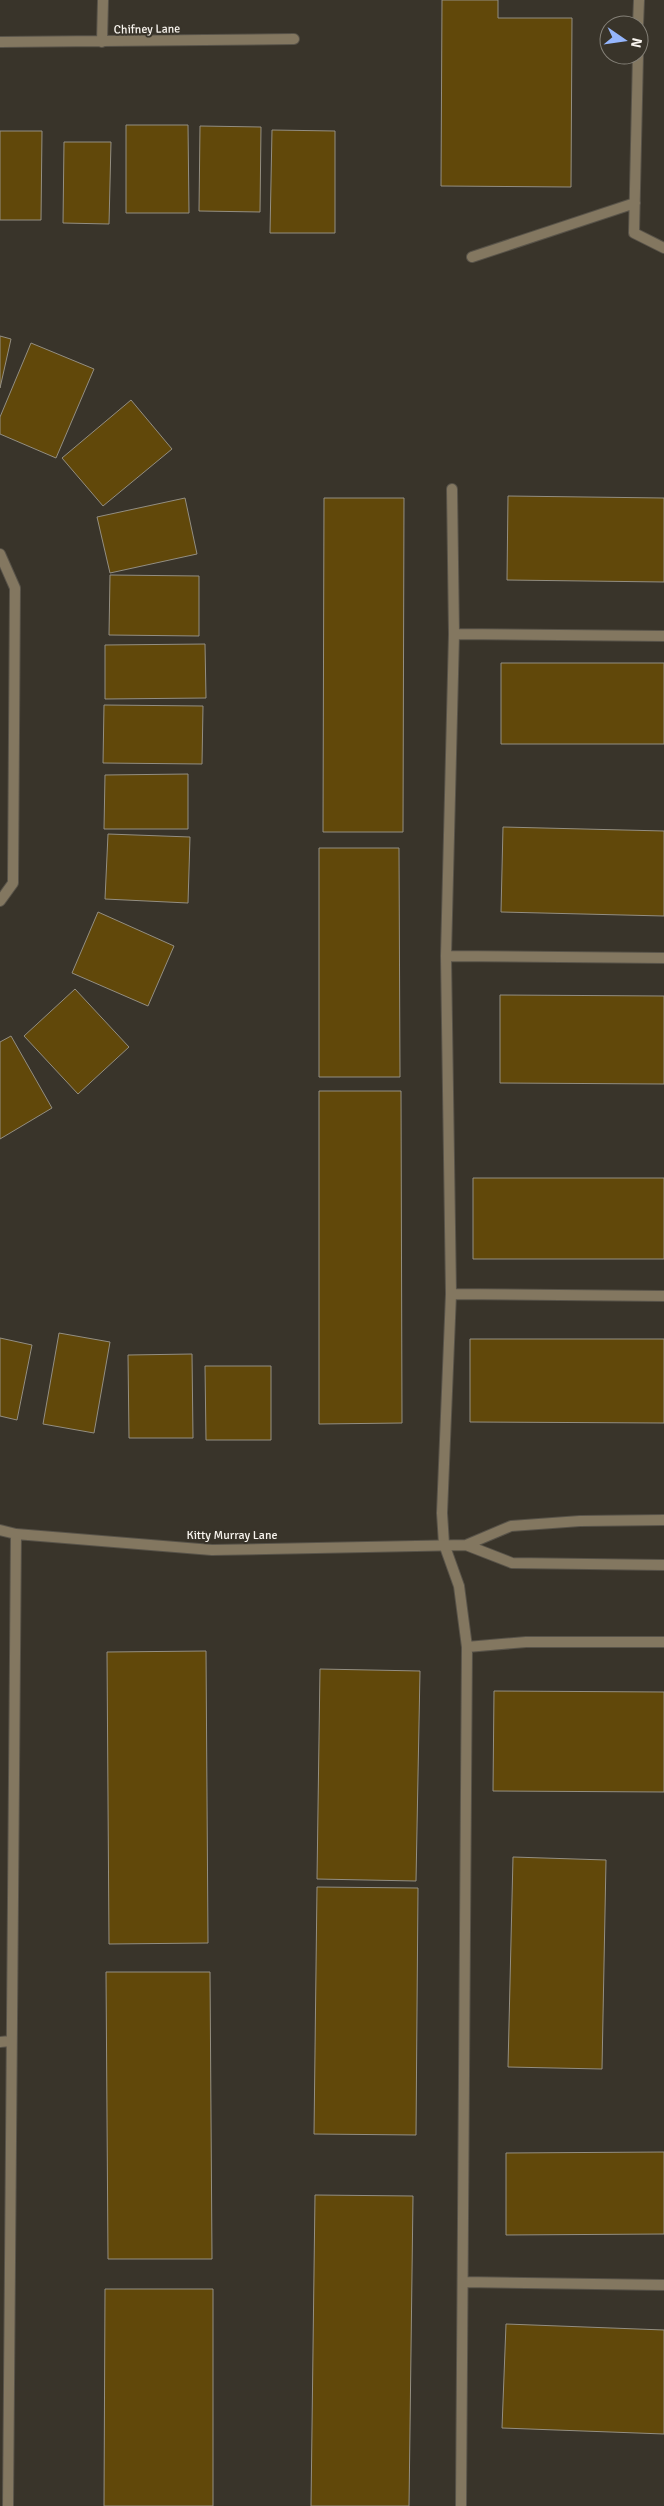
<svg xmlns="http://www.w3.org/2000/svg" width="664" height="2506" font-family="Signika,sans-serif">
<rect width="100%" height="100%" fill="#39342a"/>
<path fill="#61480a" stroke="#938e82" d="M442,0H498V18H572L571,187L441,186Z
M126,125H188L189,213H126Z
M200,126L261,127L260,212L199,211Z
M272,130L335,131V233H270Z
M0,131H42L41,220H0Z
M64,142H111L109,224L63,223Z
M0,336L11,339L0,388Z
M31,343L94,369L56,458L0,434V417Z
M131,400L172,449L103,506L62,458Z
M508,496L664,498V582L507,580Z
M185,498L197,554L110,573L97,517Z
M324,498H404L403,832H323Z
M110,575L199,576V636L109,635Z
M205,644L206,698L105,699V645Z
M501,663H664V744H501Z
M104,705L203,706L202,764L103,763Z
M188,774V829H104L105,775Z
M503,827L664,831V916L501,912Z
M108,834L190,837L188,903L105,899Z
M319,848H399L400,1077H319Z
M98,912L174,946L148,1006L72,973Z
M75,989L129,1047L78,1094L24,1036Z
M500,995L664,996V1084L500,1083Z
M11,1036L52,1108L0,1139V1042Z
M319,1091H401L402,1423L319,1424Z
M473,1178H664V1259H473Z
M59,1333L110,1342L94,1433L43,1424Z
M0,1338L32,1345L17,1420L0,1416Z
M470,1339H664V1423L470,1422Z
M192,1354L193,1438H129L128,1355Z
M205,1366H271V1440H206Z
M206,1651L208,1943L109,1944L107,1652Z
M320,1669L420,1671L416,1881L317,1879Z
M494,1691L664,1692V1792L493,1791Z
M513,1857L606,1860L602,2069L508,2067Z
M317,1887L418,1888L416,2135L314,2134Z
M106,1972H210L212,2259H108Z
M664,2152V2234L506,2235V2153Z
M315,2195L413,2196L409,2506H311Z
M105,2289H213V2506H104Z
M506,2324L664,2330V2434L502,2428Z"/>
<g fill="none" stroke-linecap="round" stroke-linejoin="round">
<g stroke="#585349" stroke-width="12">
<path id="lane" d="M638,25L639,0
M638,55L634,233L664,248
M472,257L635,203
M452,489L454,634L446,956L451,1294L442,1513L444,1544L459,1586L467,1647L461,2506
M454,634L664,636
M446,956L664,958
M451,1294L664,1296
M467,1647L526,1642H664
M463,2282L664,2285"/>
</g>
<g stroke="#585349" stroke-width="12">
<path id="street" d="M0,42L294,39
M102,42L103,0
M0,554L15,588L13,883L0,901
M0,1530L16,1534L212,1550L466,1545L512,1563L664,1565
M466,1545L511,1526L580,1521L664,1520
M0,2042L10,2041
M8,2506L16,1534"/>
</g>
<use href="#lane" stroke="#837760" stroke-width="10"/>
<use href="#street" stroke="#837760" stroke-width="10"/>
</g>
<g text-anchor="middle" stroke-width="4" stroke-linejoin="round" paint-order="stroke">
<g font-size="12" fill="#f8f4ee" stroke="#39342a">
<text transform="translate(147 29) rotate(-1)" y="4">Chifney Lane</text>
<text x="232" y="1539">Kitty Murray Lane</text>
</g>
</g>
<g transform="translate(624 40) rotate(103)"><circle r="24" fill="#39342a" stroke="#858178"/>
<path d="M0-4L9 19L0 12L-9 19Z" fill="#95b6fd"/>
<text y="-8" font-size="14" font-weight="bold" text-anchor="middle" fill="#f8f4ee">N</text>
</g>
</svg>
